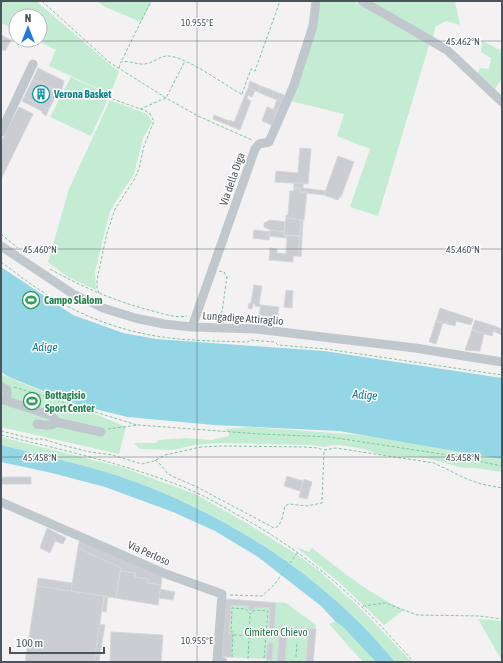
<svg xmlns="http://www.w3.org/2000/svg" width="503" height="663" font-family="'Asap Condensed',sans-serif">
<rect width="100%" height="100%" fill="#f3f1f1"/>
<path fill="#c3ecd3" d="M1,1H36L119,72L110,94L49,66L56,50L36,40H40V16H16V30L1,23Z
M97,1H152L141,22L105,7Z
M321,1H353L429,45L378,216L350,207L370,149L337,136L344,114L287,100L314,31Z
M365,1H455L460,25L446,21L435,27L433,41Z
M482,41L502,51V78L495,89L478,73L480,68L489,69L491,58L481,52Z
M71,77L110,95L91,136L50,117Z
M110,100L147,114L152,122L143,138L134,174L122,192L110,211L95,272L96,290L68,277L48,262L69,189Z
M1,374L126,427L119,454L1,427Z
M251,427L374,436L502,457V472L476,468H464L426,458L380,455L364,449L340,445H333L325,447L311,445L218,443L194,445L173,450L140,449L134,443H156L159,440L185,438L212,440L229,436V432L224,429Z
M1,437L121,467L195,494L248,524L299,556L318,570L363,611L412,662H395C323,573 216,506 106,472C72,462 36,454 1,445Z
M296,547L309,552L312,548C341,571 370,594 404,610L384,625L340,583Z
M226,599L286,603L316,625L313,662H266V659L222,657Z
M478,619L502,621V661Z
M335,621L343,627L376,662H363L329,624Z"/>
<path fill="#94d6e6" d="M1,267L73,315L123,333L156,339L324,351L502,378V459L339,431L214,425L128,417L78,405L9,377L1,372Z
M1,445C36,454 72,462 106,472C215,506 323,573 395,662H376L343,627L335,621L321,606L258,557L215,531L173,512L105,487L52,473L1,462Z"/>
<path fill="#cbcdd3" stroke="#d5d7dc" d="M1,35L11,40L5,51L1,49Z
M38,68L64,81L62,89H59L58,91L33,79Z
M33,79L58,91L49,109L24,97Z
M250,81L261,86L258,92L248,88Z
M261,86L274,91L272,98L258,92Z
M248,88L255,90L252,97L248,95L247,99L251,101L240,130L228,125L229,120L234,122Z
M274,91L284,95L282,102L272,98Z
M24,97L49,109L46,116L42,113V111L22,101Z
M277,100L282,102L277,111L273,110Z
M19,107L33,114L1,179V142Z
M267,107L277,111L272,125L262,121Z
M214,115L229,121L228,125L213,119Z
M300,148L311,149L308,184L275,182L276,171L298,173Z
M338,156L354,162L341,197H339L338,200L324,195Z
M294,182L303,183V188L326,191L324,195L300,192V188H294Z
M294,188H300V192H307L304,220L286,218V215H288L290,191H294Z
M286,218L301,220L300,236L284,235Z
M270,220L285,222L284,232L270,230L264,227V223Z
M301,220H303L301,257L298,256Z
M254,230L270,232L269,240L253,238Z
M270,230L284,232V235L287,236V238L269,236Z
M287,236H300L298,256H293V262L269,260L270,248L277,249V253L286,254Z
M254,285L262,286L259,304L261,305V307L255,306V304H253L252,309L248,308L249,303H251Z
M286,290L293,291L292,308L284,307Z
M261,305L279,307L277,318L259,316Z
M440,308L473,319L471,325L456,321L455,326L436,321Z
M475,320L495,326L492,336L472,330Z
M436,321L443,323L436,344L429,342Z
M495,326L502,329V335L493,331Z
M472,330L484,334L480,351L465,350Z
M287,476L303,481L300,491L284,486Z
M1,477H31V484H1Z
M304,479L312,482L307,499L299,497Z
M47,528L66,538L63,544L55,541L50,553L40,548Z
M80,538L162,577L161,585L148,583V579L135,577V573L120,571L121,568L78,548Z
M78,548L121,568L116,598L71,591Z
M120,571L135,573V577L148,579V583L161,585L158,605L116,598Z
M38,578L72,583L71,591L37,586Z
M37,586L104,596L94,662H25Z
M160,589L175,592L173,600L159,598Z
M105,596H108L106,612L102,611Z
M226,599L276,603L274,629H269L270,608L255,607L252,611H250L248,609V606L231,605L229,633H233L231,657H222Z
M100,624L105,625L100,654H95Z
M280,626L316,629L313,662H306L308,635L287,634L285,662H277Z
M111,632L163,635L161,662H110Z
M268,643H273L272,660L266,659Z
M95,654H100L99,662H94Z"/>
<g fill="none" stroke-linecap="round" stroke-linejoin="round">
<path stroke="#7ec8a2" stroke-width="1" stroke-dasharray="3 2" stroke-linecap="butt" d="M42,1L109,62L166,98L198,116L252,140
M1,4L4,1
M122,60L151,1
M119,68L121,62C129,60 137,65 145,64C152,63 159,57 166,56C183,54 226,86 243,95
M242,94L251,69L255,71L280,1
M140,109L166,98L185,61
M1,234L18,248
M1,262C16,273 30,284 46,294C81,316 121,331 162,337C191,341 219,341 248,342L250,340L275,342L278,345L326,349L502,375
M50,269C84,288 119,303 157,312C166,315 178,318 187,316
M219,271L224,272L227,277L221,319
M99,293L97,288V280L107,233L115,209L134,180L139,169L144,146L154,121L150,114L146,111L110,98
M14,387L137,425
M108,429L138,425L260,434L330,437L448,455L502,466
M1,431L33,439H43L62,445L90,452L112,455L142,464L154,461L165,455L201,447L222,446L304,447L318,448L323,450
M1,435C59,449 117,462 173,483C195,491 216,502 236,514C282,539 324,570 362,607C380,624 397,644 414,662
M155,460L161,465L167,473L174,477L197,487L274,528C282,527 283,513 285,506L289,504L306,506L322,503L324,450L336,448L434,463L467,479L481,484L502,488
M230,595L262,596L274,585L298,552
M363,606L385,603L417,615L479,616L502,619
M234,635L265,637
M232,657L233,632H231L232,608L246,609L250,614L255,610L268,611L264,659
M296,657L297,642
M248,659L250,615"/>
<path stroke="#c0c8ce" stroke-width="9" d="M362,1L447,50L502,102
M1,132L33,64
M1,246L73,294L103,308L135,318L164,324L192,327L256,329L415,348L502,362
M192,327L255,149L259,144L269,142L294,85L313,26L316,1
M1,386L7,390V401
M1,399L50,415L54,418L56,422C51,427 44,425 37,424
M56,422L101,432
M1,502L166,574L222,594L217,661L223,662"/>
</g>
<path fill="none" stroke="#4a545d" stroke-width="1" stroke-opacity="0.45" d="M197,1V662M1,41H502M1,249H502M1,457H502"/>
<defs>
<g id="building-ring" transform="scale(0.9)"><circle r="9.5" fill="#fff" stroke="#0f9aa8" stroke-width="1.5"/><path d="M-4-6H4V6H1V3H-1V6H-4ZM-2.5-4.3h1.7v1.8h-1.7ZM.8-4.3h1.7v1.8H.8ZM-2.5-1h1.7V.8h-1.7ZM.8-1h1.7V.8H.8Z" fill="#0f9aa8"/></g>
<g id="stadium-ring" transform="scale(0.9)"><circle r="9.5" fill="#fff" stroke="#2e9e5b" stroke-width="1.5"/><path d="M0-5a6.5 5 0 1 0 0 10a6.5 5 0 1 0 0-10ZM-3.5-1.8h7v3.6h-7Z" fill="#2e9e5b"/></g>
</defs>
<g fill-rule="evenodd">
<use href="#building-ring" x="41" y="94"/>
<use href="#stadium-ring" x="31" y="300"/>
<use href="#stadium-ring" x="32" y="401"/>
</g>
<g text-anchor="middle" stroke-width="3" stroke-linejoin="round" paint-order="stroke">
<g font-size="11" font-weight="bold" fill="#0d838f" stroke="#fff" text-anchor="start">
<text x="54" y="98">Verona Basket</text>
</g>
<g font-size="11" fill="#4a545d" stroke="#fff">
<text transform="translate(232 179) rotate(-71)" y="4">Via della Diga</text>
<text transform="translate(243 318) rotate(4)" y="4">Lungadige Attiraglio</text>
<text transform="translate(149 553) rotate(24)" y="4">Via Perloso</text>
</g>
<g font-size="11" font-weight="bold" fill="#27864d" stroke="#fff" text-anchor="start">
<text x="44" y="304">Campo Slalom</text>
<text x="45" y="399">Bottagisio<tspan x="45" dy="13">Sport Center</tspan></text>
</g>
<g font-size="11" fill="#1f7a4b" stroke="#fff">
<text x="276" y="636">Cimitero Chievo</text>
</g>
<g font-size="12" font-style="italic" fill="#177c94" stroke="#fff">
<text x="45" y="351">Adige</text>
<text transform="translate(365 395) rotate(4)" y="4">Adige</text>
</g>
</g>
<g font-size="10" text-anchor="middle" fill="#4a545d" stroke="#fff" stroke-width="3" stroke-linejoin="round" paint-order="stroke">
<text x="197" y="26">10.955°E</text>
<text x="463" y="45">45.462°N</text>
<text x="40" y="253">45.460°N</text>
<text x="463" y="253">45.460°N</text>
<text x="40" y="461">45.458°N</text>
<text x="463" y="461">45.458°N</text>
<text x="197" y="644">10.955°E</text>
</g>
<rect width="503" height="663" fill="none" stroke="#4a545d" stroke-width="4"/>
<g transform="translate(28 28)"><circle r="19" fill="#ffffff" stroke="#b7bbbe"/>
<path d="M0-3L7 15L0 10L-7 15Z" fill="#2777d7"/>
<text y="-6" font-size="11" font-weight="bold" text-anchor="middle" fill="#4a545d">N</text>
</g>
<path d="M10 647v6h94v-6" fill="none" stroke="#4a545d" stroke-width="2"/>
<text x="16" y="647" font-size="12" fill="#4a545d" stroke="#ffffff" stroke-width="3" paint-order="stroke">100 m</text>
</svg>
